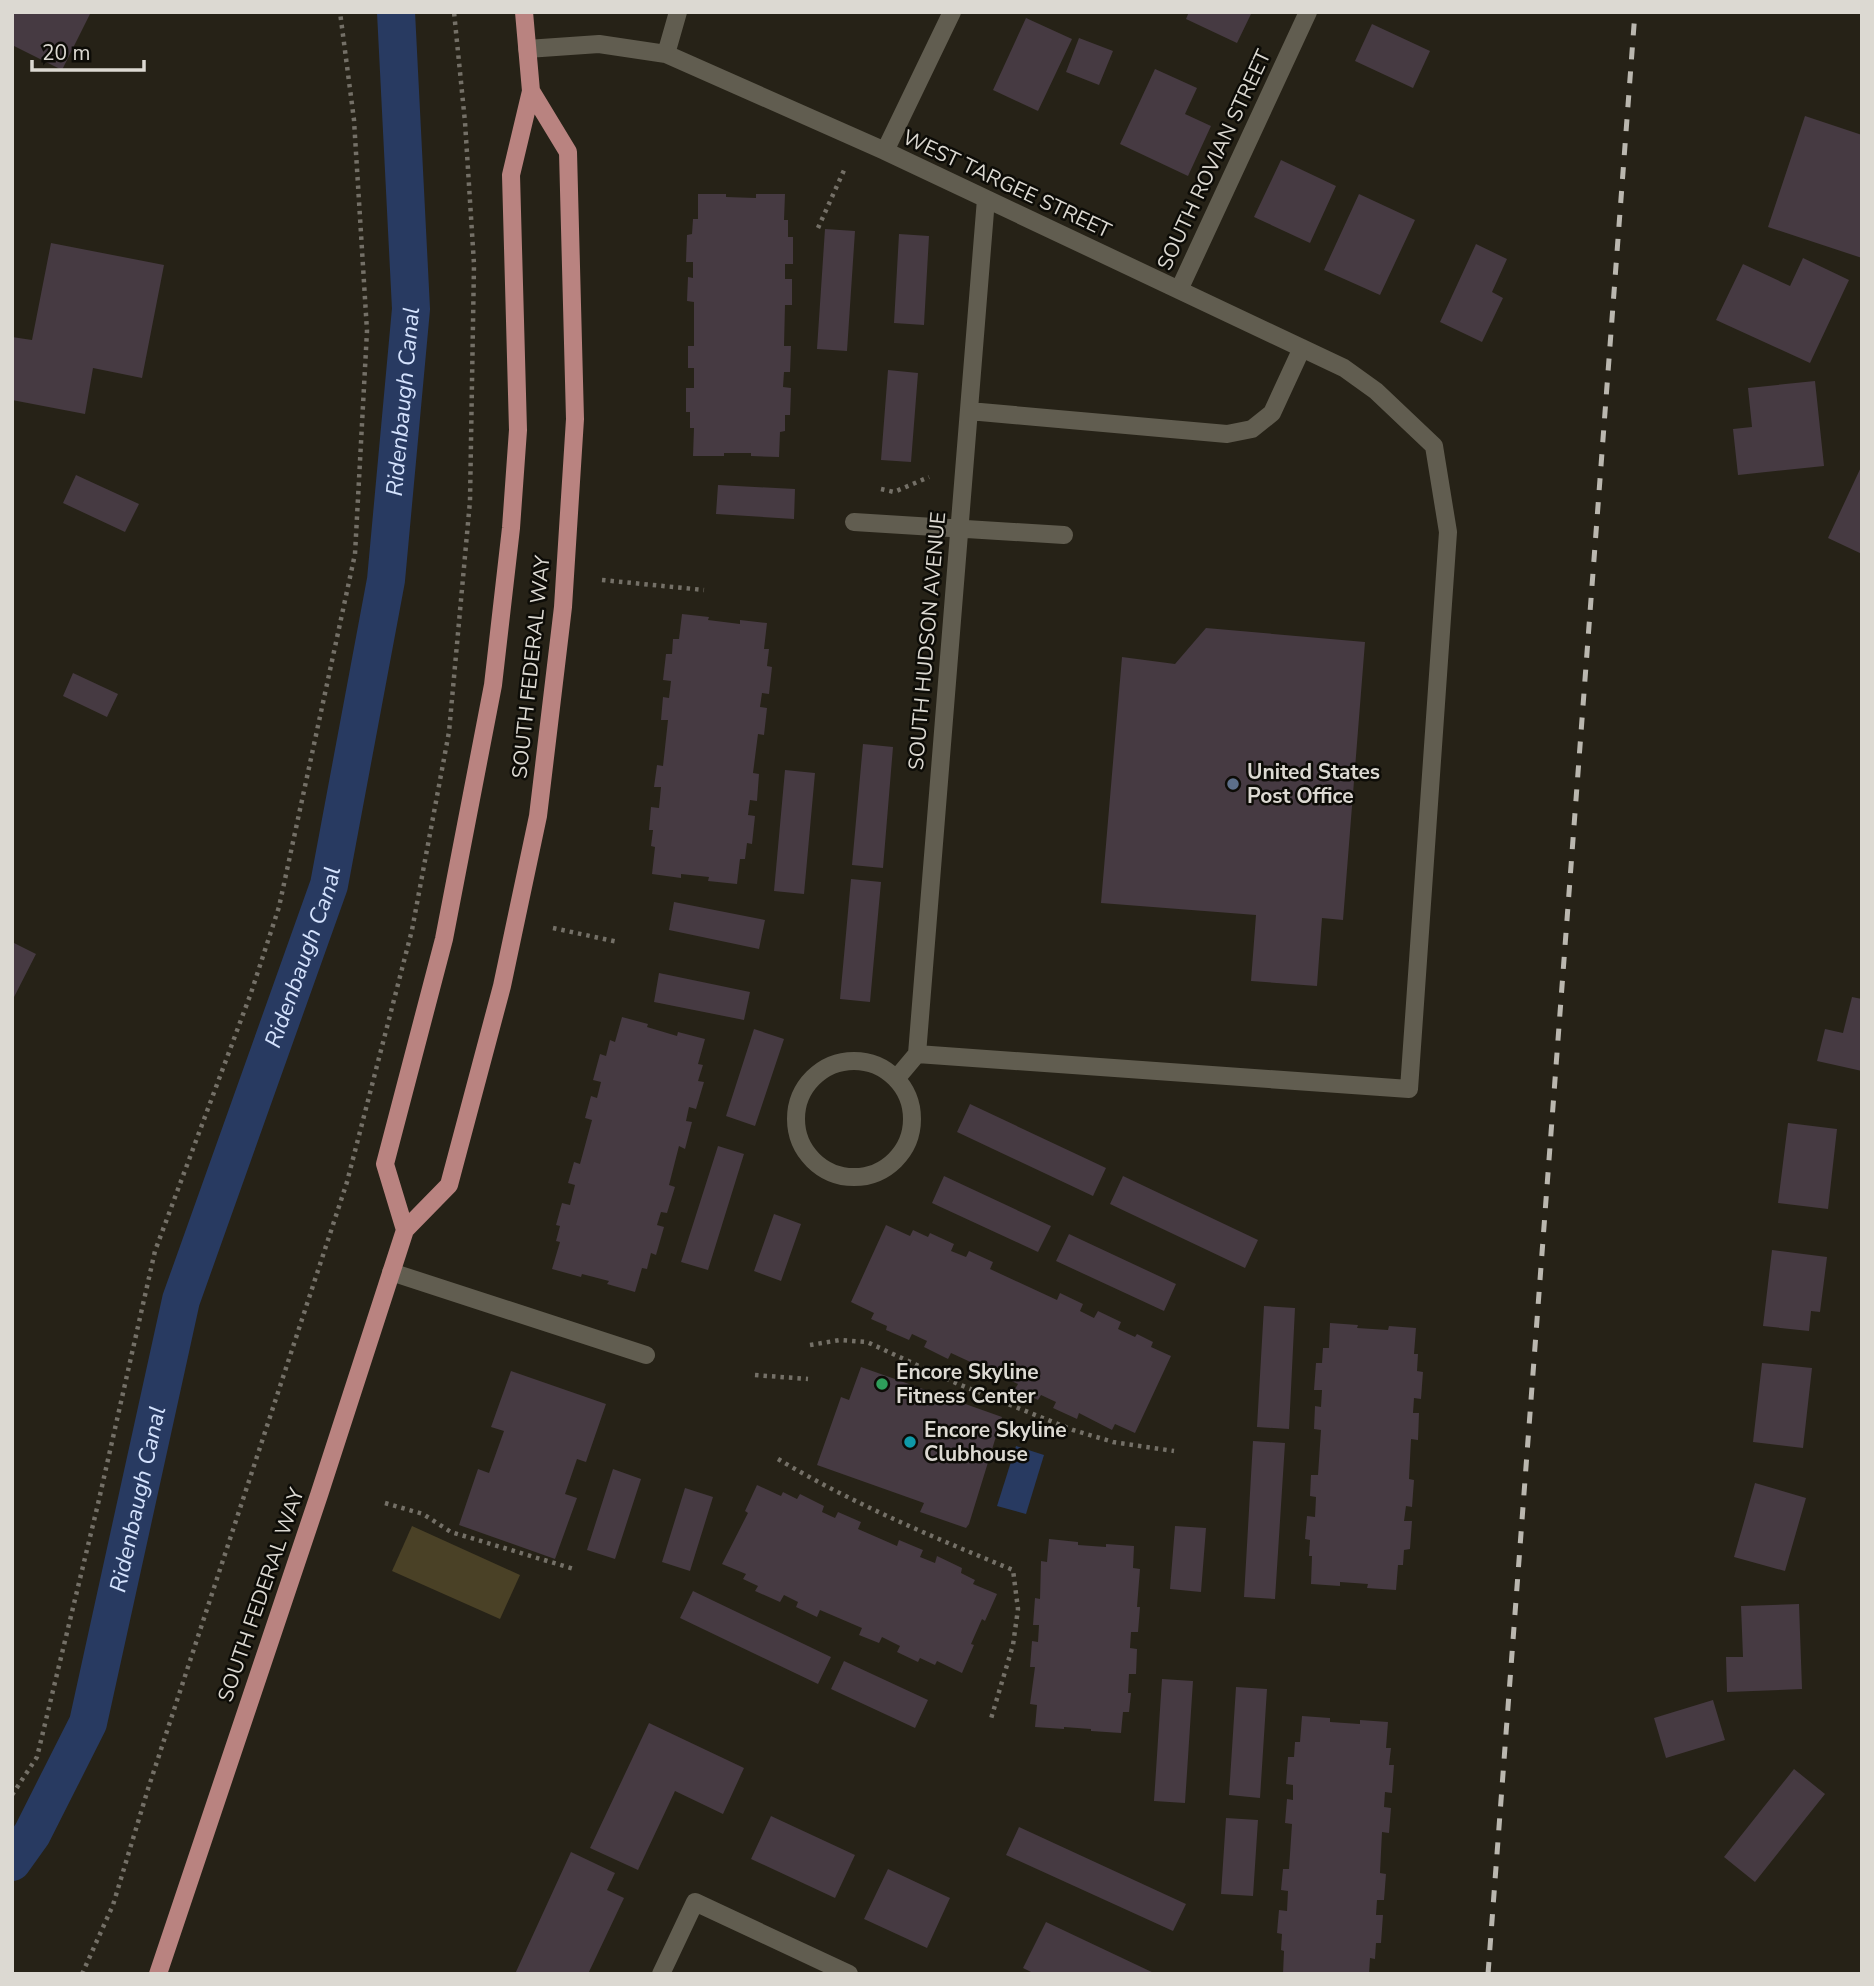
<svg xmlns="http://www.w3.org/2000/svg" width="1874" height="1986" font-family="'Nunito Sans',sans-serif">
<rect width="100%" height="100%" fill="#262217"/>
<path fill="#4a4126" d="M412,1526L520,1575L500,1619L392,1571Z"/>
<path fill="#283a61" d="M1016,1446L1044,1455L1026,1514L997,1506Z"/>
<g fill="none" stroke-linecap="round" stroke-linejoin="round">
<path stroke="#283a61" stroke-width="38" id="s1" d="M12,1862L32,1834L88,1723L181,1300L329,885L386,580L411,309L396,12"/>
</g>
<path fill="#463a42" d="M12,12H91L62,70L12,45Z
M1189,12H1247L1251,14L1237,43L1186,19Z
M1026,18L1072,39L1038,111L993,90Z
M1372,24L1430,51L1413,88L1355,61Z
M1079,38L1113,51L1099,85L1066,72Z
M1155,69L1197,88L1185,114L1211,126L1188,176L1120,144Z
M1805,116L1862,135V258L1768,227Z
M1281,160L1336,186L1310,243L1254,217Z
M698,194H726V197L756,198V194H785L784,220H788V237H793V264H785V279H792V305H785L784,346H791L790,372H784L783,387L791,388L790,415H785V431L780,432L779,457L751,456V453H724V456H693L694,428H690V412H686V388H694V368H688V346H694V302L687,301L688,277L693,278V262H686L687,235L692,234L693,219H698Z
M1359,194L1415,220L1380,295L1324,270Z
M825,229L855,231L847,351L817,349Z
M899,234L929,236L924,325L894,323Z
M51,243L164,265L142,378L93,368L85,414L12,400V337L32,340Z
M1476,244L1507,259L1492,292L1503,298L1482,342L1440,322Z
M1803,258L1849,280L1810,363L1716,320L1743,264L1790,286Z
M888,370L918,373L911,462L881,460Z
M1815,381L1824,466L1738,475L1733,429L1752,427L1748,388Z
M1862,465V554L1828,538Z
M76,475L139,504L125,532L63,503Z
M718,485L795,489L794,519L716,514Z
M682,614L709,617L708,620L740,624V620L767,623L764,649H769L767,666L772,667L769,694L762,693L760,707L767,708L764,735L758,734L753,773L759,774L757,801L750,800L748,815L755,816L752,844L747,843L745,859H740L737,884L708,881L709,877L681,874V878L652,874L655,847L651,846L653,830H649L651,807L659,808L661,787H654L657,765L663,766L668,720H661L663,697L669,698L671,681L663,680L666,654H672L673,639H679Z
M1206,628L1365,642L1343,920L1322,918L1317,986L1251,981L1256,915L1101,903L1122,657L1175,664Z
M73,673L118,694L107,717L63,696Z
M863,744L893,747L883,868L852,865Z
M785,770L815,773L804,894L774,891Z
M851,879L881,882L870,1002L840,999Z
M674,902L765,920L759,949L669,930Z
M12,942L36,954L12,1001Z
M659,973L750,992L744,1020L654,1002Z
M1852,997L1862,999V1071L1817,1061L1825,1029L1843,1033Z
M622,1017L648,1024L647,1027L677,1036L678,1032L705,1039L698,1064L703,1065L698,1081L704,1082L696,1109L689,1107L686,1121L692,1122L685,1149L679,1146L669,1185L675,1187L667,1213L661,1212L657,1225L664,1227L656,1255L651,1253L647,1269L642,1268L635,1292L607,1284L609,1281L582,1274L581,1277L552,1269L560,1242L556,1241L560,1226L556,1225L562,1203L570,1205L575,1185L568,1183L574,1162L580,1164L592,1120L585,1118L591,1096L597,1098L601,1082L593,1080L600,1054L606,1056L610,1040L615,1042Z
M754,1029L784,1039L755,1126L726,1116Z
M970,1104L1106,1168L1093,1196L957,1132Z
M1788,1123L1837,1129L1828,1209L1778,1203Z
M718,1146L744,1154L708,1270L681,1262Z
M944,1176L1051,1226L1038,1252L932,1203Z
M1123,1176L1258,1240L1245,1268L1110,1204Z
M774,1214L801,1224L781,1281L754,1271Z
M886,1225L910,1236L913,1230L928,1237L930,1233L954,1244L951,1251L966,1257L969,1251L993,1262L990,1269L1057,1300L1060,1293L1083,1304L1080,1311L1094,1318L1098,1311L1121,1322L1118,1329L1135,1337L1137,1334L1153,1342L1151,1347L1171,1356L1135,1433L1115,1424L1112,1430L1079,1413L1077,1419L1053,1408L1056,1402L1041,1395L1038,1400L1015,1389L1018,1384L951,1353L948,1359L924,1347L927,1341L912,1334L909,1340L886,1330L887,1326L871,1319L874,1313L851,1302Z
M1069,1234L1176,1284L1164,1311L1056,1261Z
M1772,1250L1827,1257L1820,1312L1811,1311L1809,1331L1763,1326Z
M1264,1306L1295,1308L1289,1429L1257,1427Z
M1330,1323L1358,1325L1357,1328L1388,1330L1389,1326L1416,1328L1414,1354H1418L1417,1371L1423,1372L1421,1399L1414,1398L1413,1413H1419L1418,1440L1411,1439L1409,1479L1414,1480L1412,1507L1406,1506L1404,1521H1412L1410,1549L1404,1550L1403,1565H1398L1396,1590L1367,1588L1368,1584L1340,1582V1586L1311,1584L1312,1556H1309L1310,1540L1305,1539L1307,1516L1315,1517L1316,1497L1310,1496L1311,1475H1318L1321,1430L1314,1429L1315,1406L1321,1407L1322,1390H1314L1316,1363H1322L1323,1348H1329Z
M1762,1363L1812,1368L1803,1448L1753,1442Z
M861,1367L1002,1417L969,1524L966,1528L920,1512L924,1503L817,1465L841,1397L849,1400Z
M511,1371L606,1404L586,1462L577,1459L565,1494L577,1498L555,1559L459,1525L478,1469L489,1473L504,1431L491,1427Z
M1253,1441L1285,1443L1275,1599L1244,1597Z
M613,1469L641,1479L615,1559L587,1550Z
M1755,1483L1806,1498L1785,1571L1734,1557Z
M757,1485L781,1496L783,1492L797,1499L800,1494L824,1506L822,1512L835,1518L838,1512L861,1522L858,1529L897,1546L899,1540L923,1550L920,1557L935,1563L937,1556L962,1568L961,1573L975,1580L973,1584L997,1594L985,1621L982,1619L971,1644L974,1645L962,1673L937,1661L935,1665L920,1658L918,1662L897,1652L900,1646L882,1637L879,1643L859,1635L862,1628L820,1610L817,1617L796,1607L798,1602L784,1595L780,1602L755,1591L758,1586L743,1579L746,1574L722,1564L748,1513L745,1511Z
M685,1488L713,1497L690,1571L662,1562Z
M1175,1526L1206,1528L1201,1592L1170,1589Z
M1049,1539L1078,1542V1545L1106,1547V1544L1134,1546L1133,1568L1140,1569L1137,1607H1140L1138,1632H1131L1130,1648L1137,1649L1136,1674H1129L1128,1693H1131L1129,1712H1123L1121,1733L1091,1731V1729L1064,1727V1729L1035,1727L1037,1705L1030,1704L1035,1667H1030L1032,1641L1038,1642L1039,1625H1033L1035,1598L1040,1599L1041,1561L1047,1562Z
M693,1591L831,1657L818,1684L680,1618Z
M1799,1604L1802,1689L1727,1692L1726,1657H1743L1741,1606Z
M844,1661L928,1700L915,1728L831,1689Z
M1162,1679L1193,1681L1185,1803L1154,1801Z
M1236,1687L1267,1689L1260,1798L1229,1795Z
M1713,1700L1725,1740L1666,1758L1654,1718Z
M1302,1716L1330,1718V1722L1360,1724V1720L1388,1722L1386,1748H1391L1389,1765H1394L1392,1793L1385,1792L1384,1807L1391,1808L1389,1833L1382,1832L1380,1873L1386,1874L1384,1900H1377L1376,1915H1383L1381,1943H1376L1375,1959L1370,1958L1369,1974H1283L1284,1951L1281,1950L1282,1934L1277,1933L1279,1910L1287,1911L1288,1891L1281,1890L1283,1869H1289L1292,1824L1285,1823L1287,1799L1293,1800V1785L1286,1784L1288,1757H1294L1295,1742H1300Z
M649,1723L744,1768L723,1814L675,1791L638,1870L590,1848Z
M1794,1769L1825,1794L1755,1882L1724,1857Z
M771,1816L855,1855L835,1898L751,1859Z
M1226,1818L1258,1820L1253,1896L1221,1894Z
M1019,1827L1186,1904L1173,1931L1006,1855Z
M571,1852L615,1873L607,1890L624,1898L588,1974H515Z
M888,1869L950,1898L927,1948L864,1919Z
M1046,1922L1156,1974H1035L1023,1968Z"/>
<g fill="none" stroke-linecap="round" stroke-linejoin="round">
<path stroke="#747067" stroke-width="4.5" stroke-dasharray="3.5 5" stroke-linecap="butt" d="M818,228L845,168
M881,489L894,492L929,477
M602,580L704,590
M553,928L618,942
M810,1345L840,1340L867,1342L958,1384L1073,1430L1113,1442L1174,1451
M755,1375L808,1379
M778,1459C853,1504 933,1537 1013,1570L1018,1609L1013,1645L990,1722
M385,1503L423,1514L451,1532L574,1569
M12,1795L37,1757L98,1504L155,1251L251,993L279,907L355,554L367,331L354,120L340,12
M82,1974L113,1905L148,1789L347,1182L412,930L449,732L470,501L474,264L465,122L454,12"/>
<path stroke="#615d50" stroke-width="18" d="M527,49L599,44L666,54L885,151L1344,368L1376,391L1434,446L1448,532L1409,1089L917,1054
M666,54L678,12
M885,151L952,12
M1179,290L1308,12
M969,411L1227,434L1252,429L1272,413L1302,348
M854,522L1064,535
M796 1119a58 58 0 1 1 116 0a58 58 0 1 1-116 0Z
M896,1079L917,1054L986,199
M391,1272L646,1355
M661,1974L695,1902L849,1974"/>
<path stroke="#b98380" stroke-width="18" d="M405,1230L385,1164L444,939L493,685L511,528L518,430L511,175L531,91L524,12
M158,1974L319,1495L405,1230L449,1185L502,986L538,816L563,607L575,419L568,152L531,91"/>
<path stroke="#bab7af" stroke-width="5" stroke-dasharray="12 12" stroke-linecap="butt" d="M1488,1974L1635,12"/>
</g>
<circle fill="#5c6f8a" stroke="#0d0c07" stroke-width="2.5" cx="1233" cy="784" r="7"/>
<circle fill="#2e9e5b" stroke="#0d0c07" stroke-width="2.5" cx="882" cy="1384" r="7"/>
<circle fill="#0f9aa8" stroke="#0d0c07" stroke-width="2.5" cx="910" cy="1442" r="7"/>
<g text-anchor="middle" stroke-width="5" stroke-linejoin="round" paint-order="stroke">
<g font-size="21" fill="#dcd9d2" stroke="#0d0c07">
<text transform="translate(1214 160) rotate(-65)" y="7">SOUTH ROVIAN STREET</text>
<text transform="translate(1007 184) rotate(25)" y="7">WEST TARGEE STREET</text>
<text transform="translate(927 641) rotate(-85)" y="7">SOUTH HUDSON AVENUE</text>
<text transform="translate(531 667) rotate(-84)" y="7">SOUTH FEDERAL WAY</text>
<text transform="translate(261 1595) rotate(-71)" y="7">SOUTH FEDERAL WAY</text>
</g>
<g font-size="21" font-weight="bold" fill="#dcd9d2" stroke="#0d0c07" text-anchor="start">
<text x="1247" y="779">United States<tspan x="1247" dy="24">Post Office</tspan></text>
<text x="896" y="1379">Encore Skyline<tspan x="896" dy="24">Fitness Center</tspan></text>
<text x="924" y="1437">Encore Skyline<tspan x="924" dy="24">Clubhouse</tspan></text>
</g>
<g font-size="23" font-style="italic" fill="#d4e2fd" stroke="#0d0c07">
<text dy="8" stroke="none"><textPath href="#s1" startOffset="1522">Ridenbaugh Canal</textPath></text>
<text dy="8" stroke="none"><textPath href="#s1" startOffset="956">Ridenbaugh Canal</textPath></text>
<text dy="8" stroke="none"><textPath href="#s1" startOffset="388">Ridenbaugh Canal</textPath></text>
</g>
</g>
<rect width="1874" height="1986" fill="none" stroke="#dcd9d2" stroke-width="28"/>
<path d="M32 60v10h112v-10" fill="none" stroke="#dcd9d2" stroke-width="3.5"/>
<text x="42" y="60" font-size="21" fill="#dcd9d2" stroke="#0d0c07" stroke-width="5" paint-order="stroke">20 m</text>
</svg>
